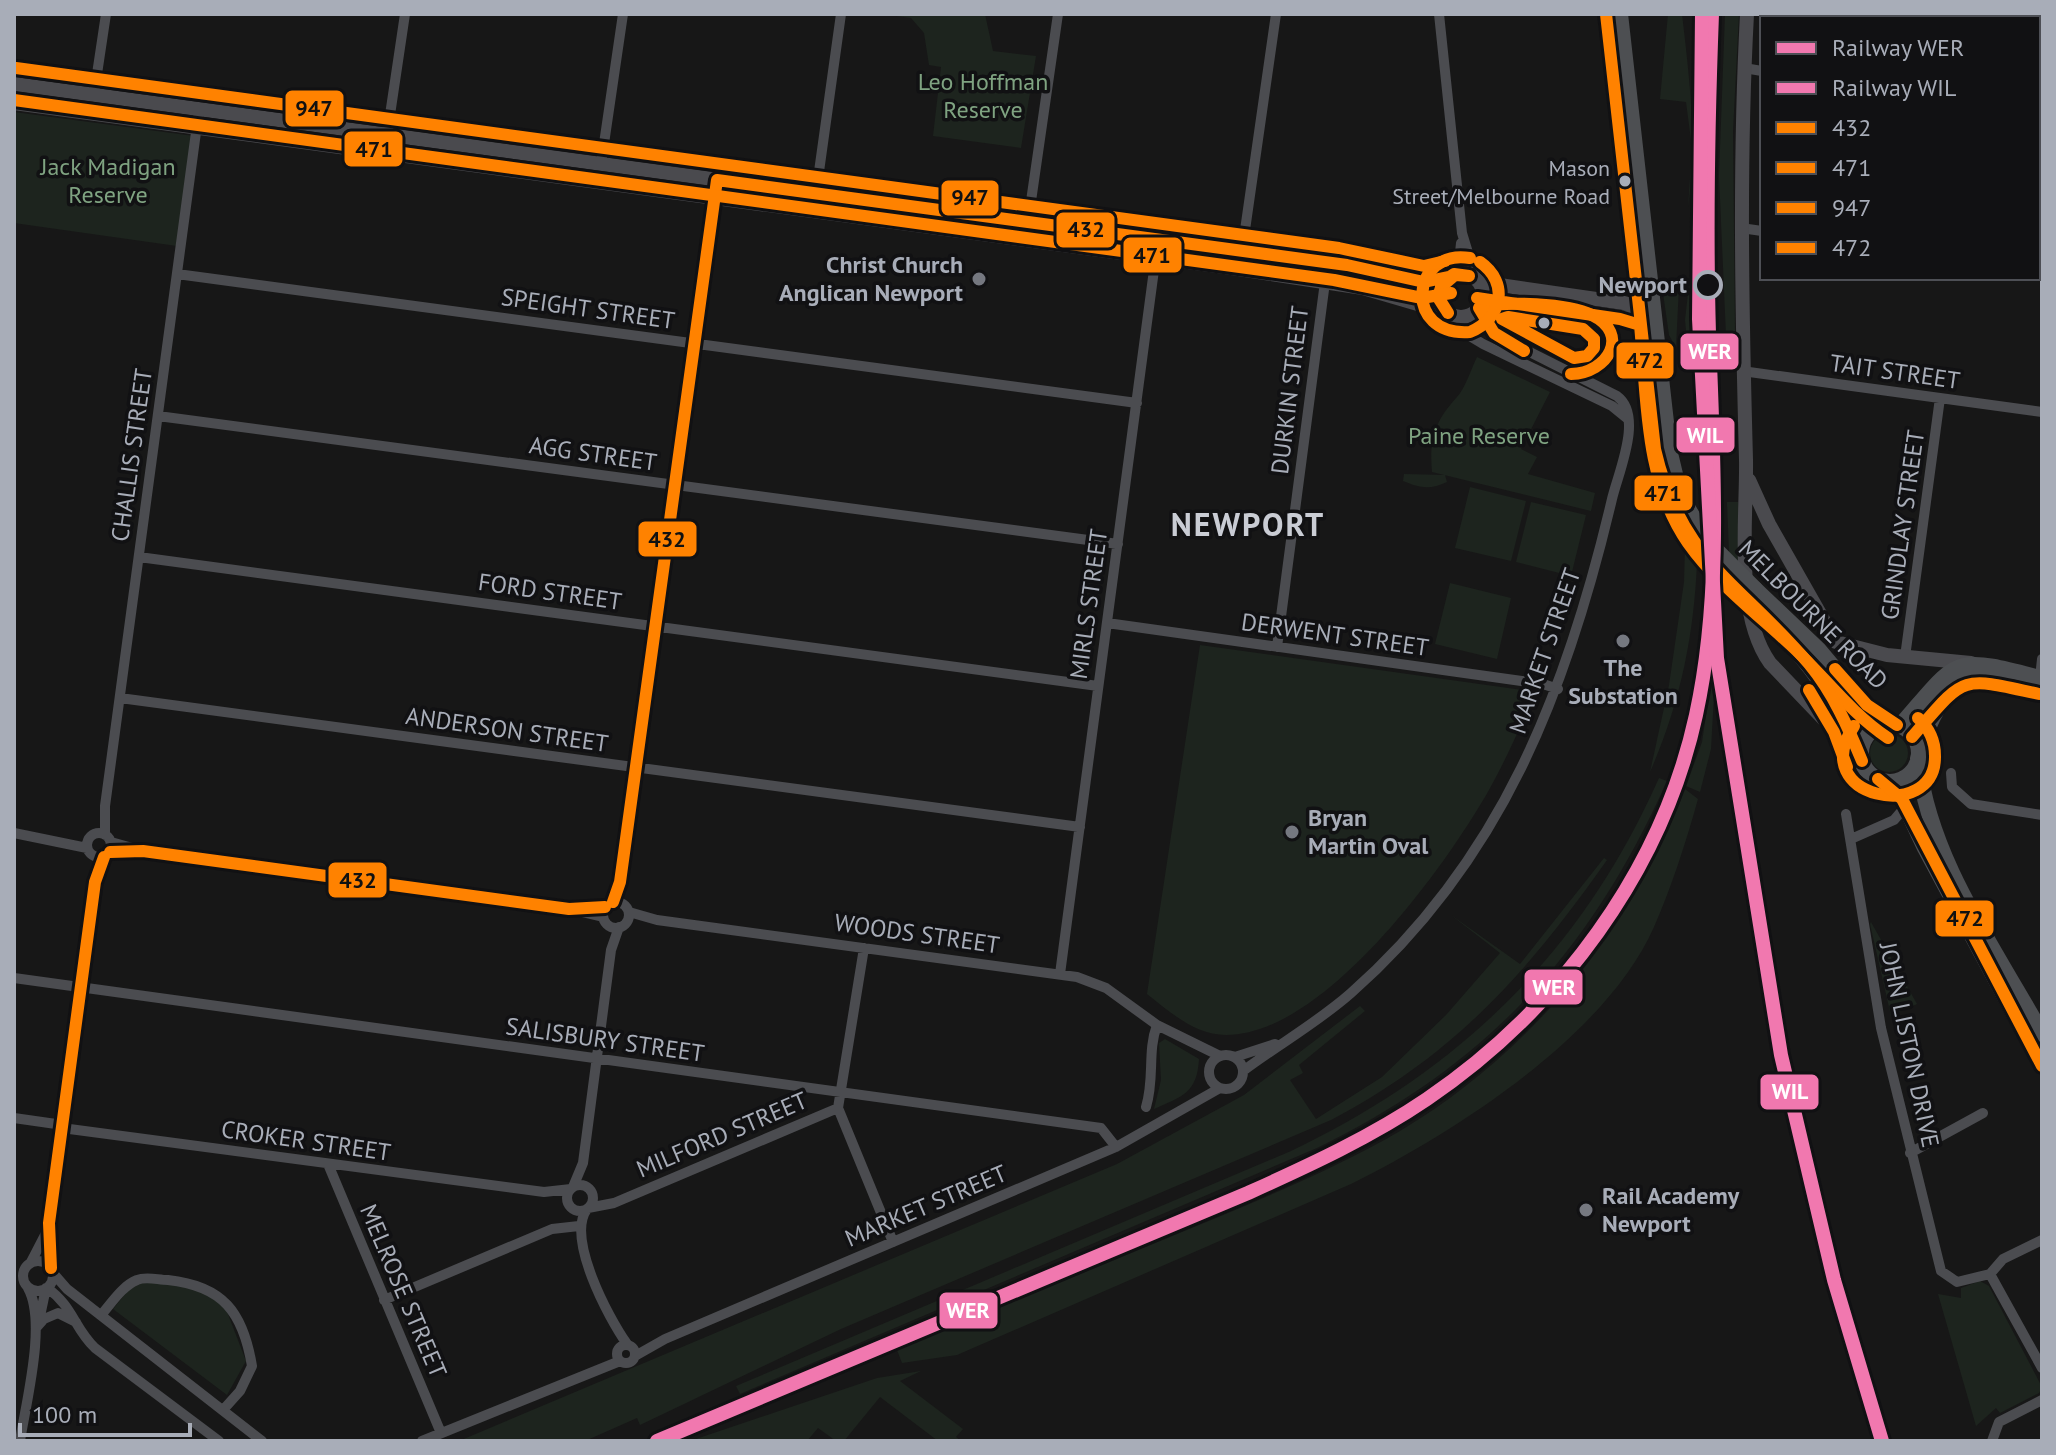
<svg xmlns="http://www.w3.org/2000/svg" width="2056" height="1455" font-family="'PT Sans',sans-serif">
<rect width="100%" height="100%" fill="#171717"/>
<path fill="#1d241e" d="M882,14H985L993,51L1036,56L1021,148L933,136L941,67L929,65L924,33L911,18Z
M1668,14H1682C1690,83 1697,139 1688,208L1692,148L1686,102L1660,99Z
M1725,14H1739L1733,131L1735,335H1726L1719,176Z
M14,112L194,136L177,246L14,223Z
M1699,196L1697,339L1689,340L1690,372L1685,320Z
M1662,286H1679L1676,348L1669,335Z
M1477,357L1550,392L1521,449L1537,457L1528,474L1595,493L1591,511L1432,472C1429,439 1435,421 1457,397C1466,387 1471,369 1477,357Z
M1707,439L1712,486L1708,530L1701,521L1697,440Z
M1404,474L1445,475L1447,482C1430,490 1420,488 1403,481Z
M1470,487L1526,501L1511,561L1455,548Z
M1531,502L1586,515L1571,576L1516,562Z
M1727,502H1738L1743,566L1729,553Z
M1685,546L1697,562C1694,636 1680,704 1650,772L1669,685L1684,582Z
M1450,583L1511,598L1497,659L1435,644Z
M1717,642L1711,749L1700,792L1686,786L1702,742Z
M1200,645L1537,692C1521,724 1507,758 1489,790C1444,869 1324,1035 1226,1035C1195,1035 1170,1012 1147,994Z
M1870 753a19 19 0 1 1 38 0a19 19 0 1 1-38 0Z
M1659,778L1667,781C1590,953 1487,1065 1317,1148L740,1394L736,1386L1291,1151C1461,1070 1582,951 1659,778Z
M1685,789L1698,799C1686,842 1672,886 1654,927C1606,1036 1454,1133 1351,1184L957,1355L902,1363L897,1350C986,1313 1075,1276 1165,1239C1244,1206 1326,1174 1400,1131C1528,1055 1634,928 1685,789Z
M1604,858L1607,860C1528,972 1455,1055 1331,1120L841,1329L640,1425L637,1418L585,1441H459L1117,1164L1244,1095L1360,1006L1365,1011L1299,1065L1303,1073L1290,1080L1316,1119L1382,1077L1446,1015L1500,953L1451,915L1520,964Z
M1871,922L1917,1004L1891,1016L1870,924Z
M1165,1039L1199,1059C1197,1093 1183,1096 1154,1109L1161,1080L1159,1043Z
M145,1281L201,1289L226,1309L246,1361L227,1395L113,1309L131,1287Z
M1980,1281L1989,1286L2042,1387L2039,1393L2000,1413L1996,1408L1976,1426L1938,1294L1961,1298V1288Z
M921,1371L900,1381L963,1429L956,1437L961,1441H938L880,1397L844,1441H836L818,1428L807,1441H690L877,1378Z"/>
<g fill="none" stroke-linecap="round" stroke-linejoin="round">
<path stroke="#4b4c50" stroke-width="10" d="M1439,14L1462,233L1476,279
M1744,68L1762,71
M94,94L106,14
M2038,108H2042
M387,135L405,14
M601,164L623,14
M816,193L841,14
M1028,222L1058,14
M1741,228L1762,231
M1242,251L1276,14
M2038,269H2042
M177,274L1137,403
M1451,275L1459,263L1461,243
M1447,313L1463,332L1483,344L1612,406L1628,419
M1742,371L2042,412
M1573,374L1597,369L1611,353L1609,332L1593,315
M158,416L1118,544
M139,557L1098,686
M1107,623L1543,684L1558,689
M1277,647L1325,282
M1905,657L1940,398
M2040,678L2042,659
M120,698L1080,827
M1951,773L1952,787L1971,804L2042,815
M1846,814L1881,1028L1941,1271L1957,1282L1990,1274L2003,1259L2042,1240
M87 845a12 12 0 1 1 24 0a12 12 0 1 1-24 0Z
M14,833L87,848
M105,835V806L199,110
M1851,839L1894,820L1906,806
M111,842L143,851L569,909L603,917
M613,902L620,882L717,180
M603 915a13 13 0 1 1 26 0a13 13 0 1 1-26 0Z
M629,912L657,920L1077,977L1106,988L1157,1025L1220,1056
M864,948L838,1108L893,1242
M1060,974L1158,240
M14,978L1101,1128L1116,1147
M1209 1072a17 17 0 1 1 34 0a17 17 0 1 1-34 0Z
M1235,1057L1275,1044
M1243,1071C1279,1044 1317,1023 1351,993C1502,860 1567,690 1612,499C1618,473 1644,416 1617,396L1498,336L1479,308
M1146,1107C1155,1078 1147,1052 1157,1025
M14,1118L63,1125
M62,1128L544,1192L571,1189
M1910,1153L1983,1113
M328,1164L441,1433
M567 1198a13 13 0 1 1 26 0a13 13 0 1 1-26 0Z
M573,1187L583,1163L611,950L619,927
M588,1208L614,1203L838,1108
M587,1209C566,1238 608,1317 627,1344
M23 1276a15 15 0 1 1 30 0a15 15 0 1 1-30 0Z
M31,1262L46,1233
M51,1268L49,1223L95,882L104,857
M53,1273L67,1289L262,1441
M1990,1274L2042,1368
M47,1288C73,1306 74,1328 95,1348L219,1441
M384,1300L552,1229L579,1226
M101,1315C111,1304 122,1286 137,1280C146,1276 158,1280 168,1280C223,1286 243,1312 252,1366L240,1391L223,1410
M39,1321L46,1288
M36,1328L44,1319L58,1313L76,1322
M617 1354a9 9 0 1 1 18 0a9 9 0 1 1-18 0Z
M635,1356L665,1339L1116,1147L1220,1088
M20,1441C26,1402 47,1322 28,1288
M422,1441L620,1361
M1992,1441L1999,1422L2042,1400"/>
<path stroke="#4a4a4e" stroke-width="14" d="M1747,14C1739,163 1742,311 1746,460C1747,519 1734,613 1770,663L1856,753
M14,84L1337,264L1424,282L1448,277
M14,103L1225,267L1363,288L1445,312
M1439 295a22 22 0 1 1 44 0a22 22 0 1 1-44 0Z
M1479,282L1624,303L1647,309
M1480,307L1508,301L1641,320L1647,317
M1749,480L1769,524L1836,642L1887,655L1971,663"/>
<path stroke="#4d4f52" stroke-width="16" d="M1606,14L1655,449L1662,486L1676,520
M1620,14L1669,449L1680,495
M1755,589L1818,649L1861,700L1897,725
M1756,610C1807,657 1836,696 1862,761
M1861 753a29 29 0 1 1 58 0a29 29 0 1 1-58 0Z
M1900,726C1959,659 1949,654 2040,678
M1919,753C1927,727 1944,683 1973,676C1983,673 1995,675 2005,676
M1918,758C1927,856 1995,949 2042,1034
M1878,779L1902,799L1925,848L2042,1066"/>
<path stroke="#4d4f52" stroke-width="16" d="M1680,495L1707,541L1755,589
M1676,520L1699,555L1756,610"/>
<g stroke="#111113" stroke-width="18">
<path id="bus-1" d="M1480,307C1506,301 1567,303 1592,315C1631,334 1608,373 1571,374
M1479,308L1494,333L1524,351
M1448,313L1438,297L1443,281L1454,274L1469,276
M1448,313L1439,299L1441,287L1455,275L1469,276
M110,852L143,851L569,909L605,907
M613,902L620,882L717,180L1347,265L1424,282L1448,277
M51,1268L49,1223L95,882L104,857"/>
</g>
<g stroke="#111113" stroke-width="18">
<path id="bus-2" d="M14,100L1334,280L1422,298L1451,293
M1470,258C1411,248 1402,337 1470,332C1502,319 1510,283 1480,262
M1477,298L1620,319L1640,325C1647,398 1644,480 1688,543C1717,584 1759,615 1796,650C1827,680 1852,714 1888,738
M1809,690L1834,732L1847,767
M1854,726C1805,798 1936,824 1935,756C1935,741 1930,729 1918,718
M1912,737C1966,675 1958,676 2039,694"/>
</g>
<g stroke="#111113" stroke-width="18">
<path id="bus-3" d="M16,68L1339,248L1424,266L1445,261
M1508,317L1583,329L1594,339V348L1587,356L1574,358L1502,319Z"/>
</g>
<g stroke="#111113" stroke-width="18">
<path id="bus-4" d="M1606,14L1655,449C1681,562 1741,583 1809,664C1833,693 1848,727 1862,761
M1835,669L1867,705L1897,725
M1878,779L1902,799L2042,1066"/>
</g>
<use href="#bus-1" stroke="#ff8200" stroke-width="12"/>
<use href="#bus-2" stroke="#ff8200" stroke-width="12"/>
<use href="#bus-3" stroke="#ff8200" stroke-width="12"/>
<use href="#bus-4" stroke="#ff8200" stroke-width="12"/>
<g stroke="#111113" stroke-width="20">
<path id="rail-1" d="M657,1441L1248,1193C1310,1165 1371,1137 1427,1099C1558,1010 1662,871 1696,715C1723,591 1713,460 1709,334C1706,227 1708,120 1712,14"/>
</g>
<g stroke="#111113" stroke-width="20">
<path id="rail-2" d="M1702,14L1699,319L1717,658L1781,1055L1834,1280L1882,1441"/>
</g>
<use href="#rail-1" stroke="#f178af" stroke-width="14"/>
<use href="#rail-2" stroke="#f178af" stroke-width="14"/>
</g>
<g fill="#a8adb8" stroke="#111113" stroke-width="3">
<circle cx="1625" cy="181" r="7"/>
<circle cx="1544" cy="323" r="7"/>
</g>
<g fill="#757880" stroke="#111113" stroke-width="3">
<circle cx="979" cy="279" r="8"/>
<circle cx="1623" cy="641" r="8"/>
<circle cx="1292" cy="832" r="8"/>
<circle cx="1586" cy="1210" r="8"/>
</g>
<circle fill="#111113" stroke="#a8adb8" stroke-width="4" cx="1708" cy="285" r="13"/>
<g text-anchor="middle" stroke-width="7" stroke-linejoin="round" paint-order="stroke">
<g font-size="22" fill="#a8adb8" stroke="#111113" text-anchor="end">
<text x="1610" y="176">Mason<tspan x="1610" dy="28">Street/Melbourne Road</tspan></text>
</g>
<g font-size="24" fill="#7fa381" stroke="#111113">
<text x="983" y="90">Leo Hoffman<tspan x="983" dy="28">Reserve</tspan></text>
<text x="108" y="175">Jack Madigan<tspan x="108" dy="28">Reserve</tspan></text>
<text x="1479" y="444">Paine Reserve</text>
</g>
<g font-size="24" font-weight="bold" fill="#a8adb8" stroke="#111113" text-anchor="start">
<text x="963" y="273" text-anchor="end">Christ Church<tspan x="963" dy="28">Anglican Newport</tspan></text>
<text x="1623" y="676" text-anchor="middle">The<tspan x="1623" dy="28">Substation</tspan></text>
<text x="1308" y="826">Bryan<tspan x="1308" dy="28">Martin Oval</tspan></text>
<text x="1602" y="1204">Rail Academy<tspan x="1602" dy="28">Newport</tspan></text>
</g>
<g font-size="24" font-weight="bold" fill="#a8adb8" stroke="#111113" text-anchor="end">
<text x="1687" y="293">Newport</text>
</g>
<g font-size="24" fill="#a8adb8" stroke="#111113">
<text transform="translate(588 309) rotate(8)" y="8">SPEIGHT STREET</text>
<text transform="translate(1895 372) rotate(8)" y="8">TAIT STREET</text>
<text transform="translate(1290 390) rotate(-83)" y="8">DURKIN STREET</text>
<text transform="translate(593 454) rotate(8)" y="8">AGG STREET</text>
<text transform="translate(132 455) rotate(-82)" y="8">CHALLIS STREET</text>
<text transform="translate(1903 525) rotate(-82)" y="8">GRINDLAY STREET</text>
<text transform="translate(550 592) rotate(8)" y="8">FORD STREET</text>
<text transform="translate(1089 604) rotate(-82)" y="8">MIRLS STREET</text>
<text transform="translate(1813 615) rotate(45)" y="8">MELBOURNE ROAD</text>
<text transform="translate(1335 635) rotate(8)" y="8">DERWENT STREET</text>
<text transform="translate(1545 651) rotate(-71)" y="8">MARKET STREET</text>
<text transform="translate(507 730) rotate(8)" y="8">ANDERSON STREET</text>
<text transform="translate(917 934) rotate(8)" y="8">WOODS STREET</text>
<text transform="translate(605 1040) rotate(8)" y="8">SALISBURY STREET</text>
<text transform="translate(1909 1045) rotate(78)" y="8">JOHN LISTON DRIVE</text>
<text transform="translate(722 1135) rotate(-23)" y="8">MILFORD STREET</text>
<text transform="translate(306 1141) rotate(8)" y="8">CROKER STREET</text>
<text transform="translate(926 1206) rotate(-23)" y="8">MARKET STREET</text>
<text transform="translate(403 1291) rotate(67)" y="8">MELROSE STREET</text>
</g>
<g font-size="32" font-weight="bold" letter-spacing="2" fill="#c9ccd4" stroke="#111113">
<text x="1248" y="536">NEWPORT</text>
</g>
</g>
<g stroke="#111113" stroke-width="3">
<rect x="284" y="89" width="61" height="39" rx="8" fill="#ff8200"/>
<rect x="343" y="130" width="61" height="38" rx="8" fill="#ff8200"/>
<rect x="940" y="179" width="60" height="38" rx="8" fill="#ff8200"/>
<rect x="1055" y="211" width="61" height="38" rx="8" fill="#ff8200"/>
<rect x="1122" y="236" width="61" height="38" rx="8" fill="#ff8200"/>
<rect x="1679" y="332" width="61" height="39" rx="8" fill="#f178af"/>
<rect x="1615" y="341" width="60" height="39" rx="8" fill="#ff8200"/>
<rect x="1675" y="416" width="61" height="38" rx="8" fill="#f178af"/>
<rect x="1633" y="474" width="61" height="38" rx="8" fill="#ff8200"/>
<rect x="637" y="520" width="61" height="38" rx="8" fill="#ff8200"/>
<rect x="327" y="861" width="61" height="38" rx="8" fill="#ff8200"/>
<rect x="1934" y="899" width="61" height="39" rx="8" fill="#ff8200"/>
<rect x="1523" y="968" width="61" height="38" rx="8" fill="#f178af"/>
<rect x="1759" y="1073" width="61" height="38" rx="8" fill="#f178af"/>
<rect x="938" y="1291" width="61" height="39" rx="8" fill="#f178af"/>
</g>
<g font-size="22" text-anchor="middle" font-weight="bold" fill="#fff">
<text x="1710" y="359">WER</text>
<text x="1705" y="443">WIL</text>
<text x="1554" y="995">WER</text>
<text x="1790" y="1099">WIL</text>
<text x="968" y="1318">WER</text>
</g>
<g font-size="22" text-anchor="middle" font-weight="bold" fill="#111">
<text x="314" y="116">947</text>
<text x="374" y="157">471</text>
<text x="970" y="205">947</text>
<text x="1086" y="237">432</text>
<text x="1152" y="263">471</text>
<text x="1645" y="368">472</text>
<text x="1663" y="501">471</text>
<text x="667" y="547">432</text>
<text x="358" y="888">432</text>
<text x="1965" y="926">472</text>
</g>
<rect width="2056" height="1455" fill="none" stroke="#a8adb8" stroke-width="32"/>
<rect x="1760" y="16" width="280" height="264" fill="#111113" stroke="#4d4f55" stroke-width="2"/>
<rect x="1776" y="42" width="40" height="12" fill="#f178af" stroke="#4d4f55" stroke-width="2"/>
<text x="1832" y="56" font-size="24" fill="#a8adb8">Railway WER</text>
<rect x="1776" y="82" width="40" height="12" fill="#f178af" stroke="#4d4f55" stroke-width="2"/>
<text x="1832" y="96" font-size="24" fill="#a8adb8">Railway WIL</text>
<rect x="1776" y="122" width="40" height="12" fill="#ff8200" stroke="#4d4f55" stroke-width="2"/>
<text x="1832" y="136" font-size="24" fill="#a8adb8">432</text>
<rect x="1776" y="162" width="40" height="12" fill="#ff8200" stroke="#4d4f55" stroke-width="2"/>
<text x="1832" y="176" font-size="24" fill="#a8adb8">471</text>
<rect x="1776" y="202" width="40" height="12" fill="#ff8200" stroke="#4d4f55" stroke-width="2"/>
<text x="1832" y="216" font-size="24" fill="#a8adb8">947</text>
<rect x="1776" y="242" width="40" height="12" fill="#ff8200" stroke="#4d4f55" stroke-width="2"/>
<text x="1832" y="256" font-size="24" fill="#a8adb8">472</text>
<path d="M20 1423v12h170v-12" fill="none" stroke="#a8adb8" stroke-width="4"/>
<text x="32" y="1423" font-size="24" fill="#a8adb8" stroke="#111113" stroke-width="6" paint-order="stroke">100 m</text>
</svg>
